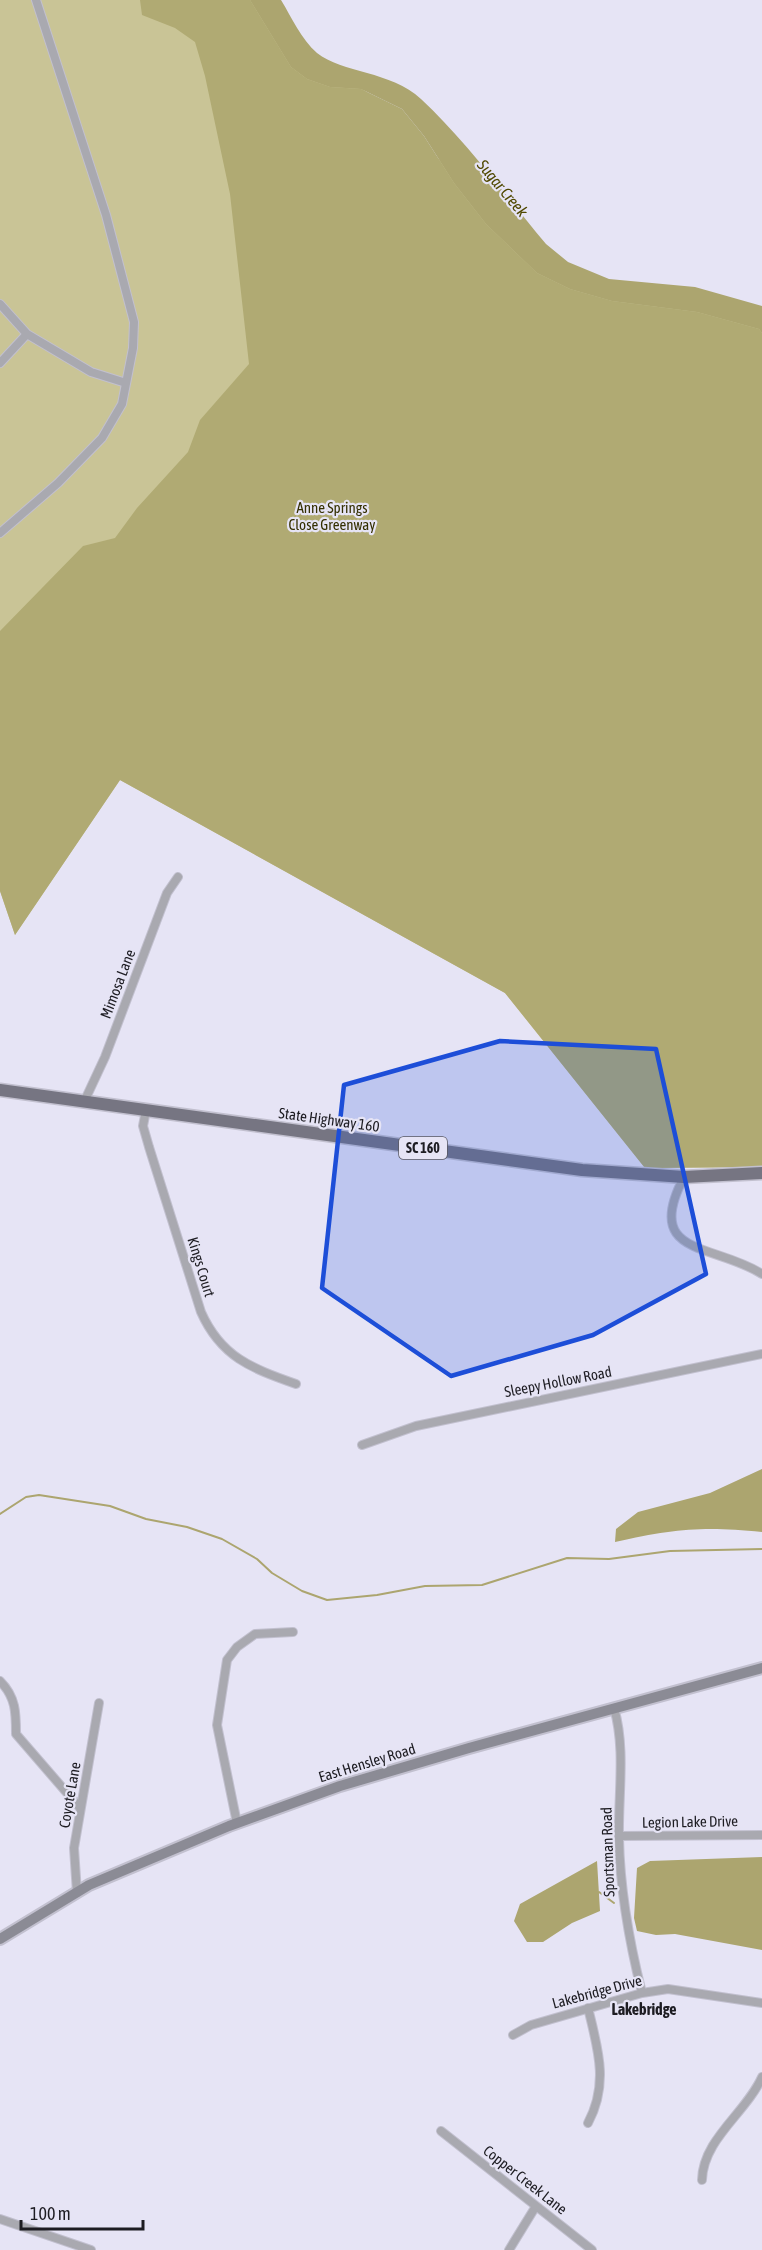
<svg xmlns="http://www.w3.org/2000/svg" width="762" height="2250" font-family="'Asap Condensed',sans-serif">
<rect width="100%" height="100%" fill="#e6e4f5"/>
<path fill="#c9c496" d="M0,0H266L291,43L351,78L560,271L762,320V1167L645,1168L505,993L120,780L15,935L0,891Z"/>
<path fill="#b0aa73" d="M140,0H250L291,67L307,79L330,87L361,89L402,109L424,136L454,183L486,224L537,273L570,289L612,301L697,312L759,329L762,333V1167L645,1168L505,993L120,780L15,935L0,891V631L83,546L115,538L137,508L188,452L200,420L249,364L230,194L205,76L195,42L175,28L142,15Z"/>
<path fill="#aca56f" d="M250,0H281C292,18 301,39 317,53C342,73 391,71 421,99C466,141 506,196 546,244L568,262L609,279L695,287L762,306V333L759,329L697,312L612,301L570,289L537,273L486,224L454,183L424,136L402,109L361,89L330,87L307,79L291,67Z
M762,1469V1532C703,1526 673,1529 615,1542L616,1529L638,1512L710,1493Z
M762,1857V1950L675,1934L656,1935L637,1931L634,1918L637,1868L650,1861Z
M597,1861L600,1911L572,1923L543,1942H527L514,1921L520,1904Z"/>
<g fill="none" stroke-linecap="round" stroke-linejoin="round">
<path stroke="#aca56f" stroke-width="2" d="M0,1514L26,1497L39,1495L110,1506L146,1519L187,1527L222,1539L257,1559L272,1573L302,1591L327,1600L377,1595L425,1586L482,1585L567,1558L609,1559L670,1551L762,1549
M599,1892L614,1903"/>
<g stroke="#c2c0cf" stroke-width="10">
<path id="minor" d="M0,304L27,334
M0,363L27,334L91,372L126,383
M0,533L58,483L102,438L122,404L133,348L134,322L106,215L36,0
M84,1102L105,1057L167,893L178,877
M146,1110L143,1126L149,1147L201,1312C221,1357 251,1368 296,1384
M684,1177C642,1257 714,1243 762,1274
M362,1445L416,1426L762,1354
M0,1681C16,1697 16,1713 16,1734L80,1808
M614,1708C626,1749 618,1795 619,1838C620,1891 629,1941 642,1993
M237,1823L217,1725L227,1660L237,1647L255,1634L293,1632
M619,1836L762,1835
M77,1893L74,1848L99,1703
M588,2008C598,2049 609,2084 588,2123
M513,2035L531,2025L642,1993L668,1989L762,2003
M441,2131L592,2250
M702,2180C703,2139 746,2113 762,2077
M0,2219L91,2250
M509,2250L536,2206"/>
</g>
<g stroke="#c2c0cf" stroke-width="14">
<path id="secondary" d="M0,1939L89,1885L229,1826L340,1786L469,1748L762,1668"/>
</g>
<g stroke="#c2c0cf" stroke-width="15">
<path id="primary" d="M0,1090L582,1170L684,1177L762,1173"/>
</g>
<use href="#minor" stroke="#a9a9b0" stroke-width="8"/>
<use href="#secondary" stroke="#8b8b95" stroke-width="10"/>
<use href="#primary" stroke="#767582" stroke-width="12"/>
</g>
<path fill="#1d4ed8" fill-opacity="0.2" stroke="#1d4ed8" stroke-width="4.5" stroke-linejoin="round" d="M500,1041L656,1049L706,1274L593,1335L451,1376L322,1288L344,1085Z"/>
<g text-anchor="middle" stroke-width="4.5" stroke-linejoin="round" paint-order="stroke">
<rect fill="#e6e4f5" stroke="#595861" stroke-width="1.5" x="399" y="1137" width="48" height="22" rx="4.5"/>
<g font-size="14" font-weight="bold" fill="#1d1c22">
<text x="423" y="1153">SC 160</text>
</g>
<g font-size="15" fill="#342f01" stroke="#e6e4f5">
<text x="332" y="513">Anne Springs<tspan x="332" dy="17">Close Greenway</tspan></text>
</g>
<g font-size="15" fill="#1d1c22" stroke="#e6e4f5">
<text transform="translate(118 984) rotate(-69)" y="5">Mimosa Lane</text>
<text transform="translate(329 1120) rotate(8)" y="5">State Highway 160</text>
<text transform="translate(201 1267) rotate(73)" y="5">Kings Court</text>
<text transform="translate(558 1382) rotate(-11)" y="5">Sleepy Hollow Road</text>
<text transform="translate(367 1763) rotate(-17)" y="5">East Hensley Road</text>
<text transform="translate(70 1795) rotate(-80)" y="5">Coyote Lane</text>
<text transform="translate(690 1822) rotate(-1)" y="5">Legion Lake Drive</text>
<text transform="translate(608 1852) rotate(-92)" y="5">Sportsman Road</text>
<text transform="translate(597 1992) rotate(-15)" y="5">Lakebridge Drive</text>
<text transform="translate(525 2180) rotate(38)" y="5">Copper Creek Lane</text>
</g>
<g font-size="16" font-style="italic" fill="#504801" stroke="#e6e4f5">
<text transform="translate(503 188) rotate(50)" y="6">Sugar Creek</text>
</g>
<g font-size="16" font-weight="bold" fill="#1d1c22" stroke="#e6e4f5">
<text x="644" y="2015">Lakebridge</text>
</g>
</g>
<path d="M21 2220v9h122v-9" fill="none" stroke="#1d1c22" stroke-width="3"/>
<text x="30" y="2220" font-size="18" fill="#1d1c22" stroke="#e6e4f5" stroke-width="4.5" paint-order="stroke">100 m</text>
</svg>
